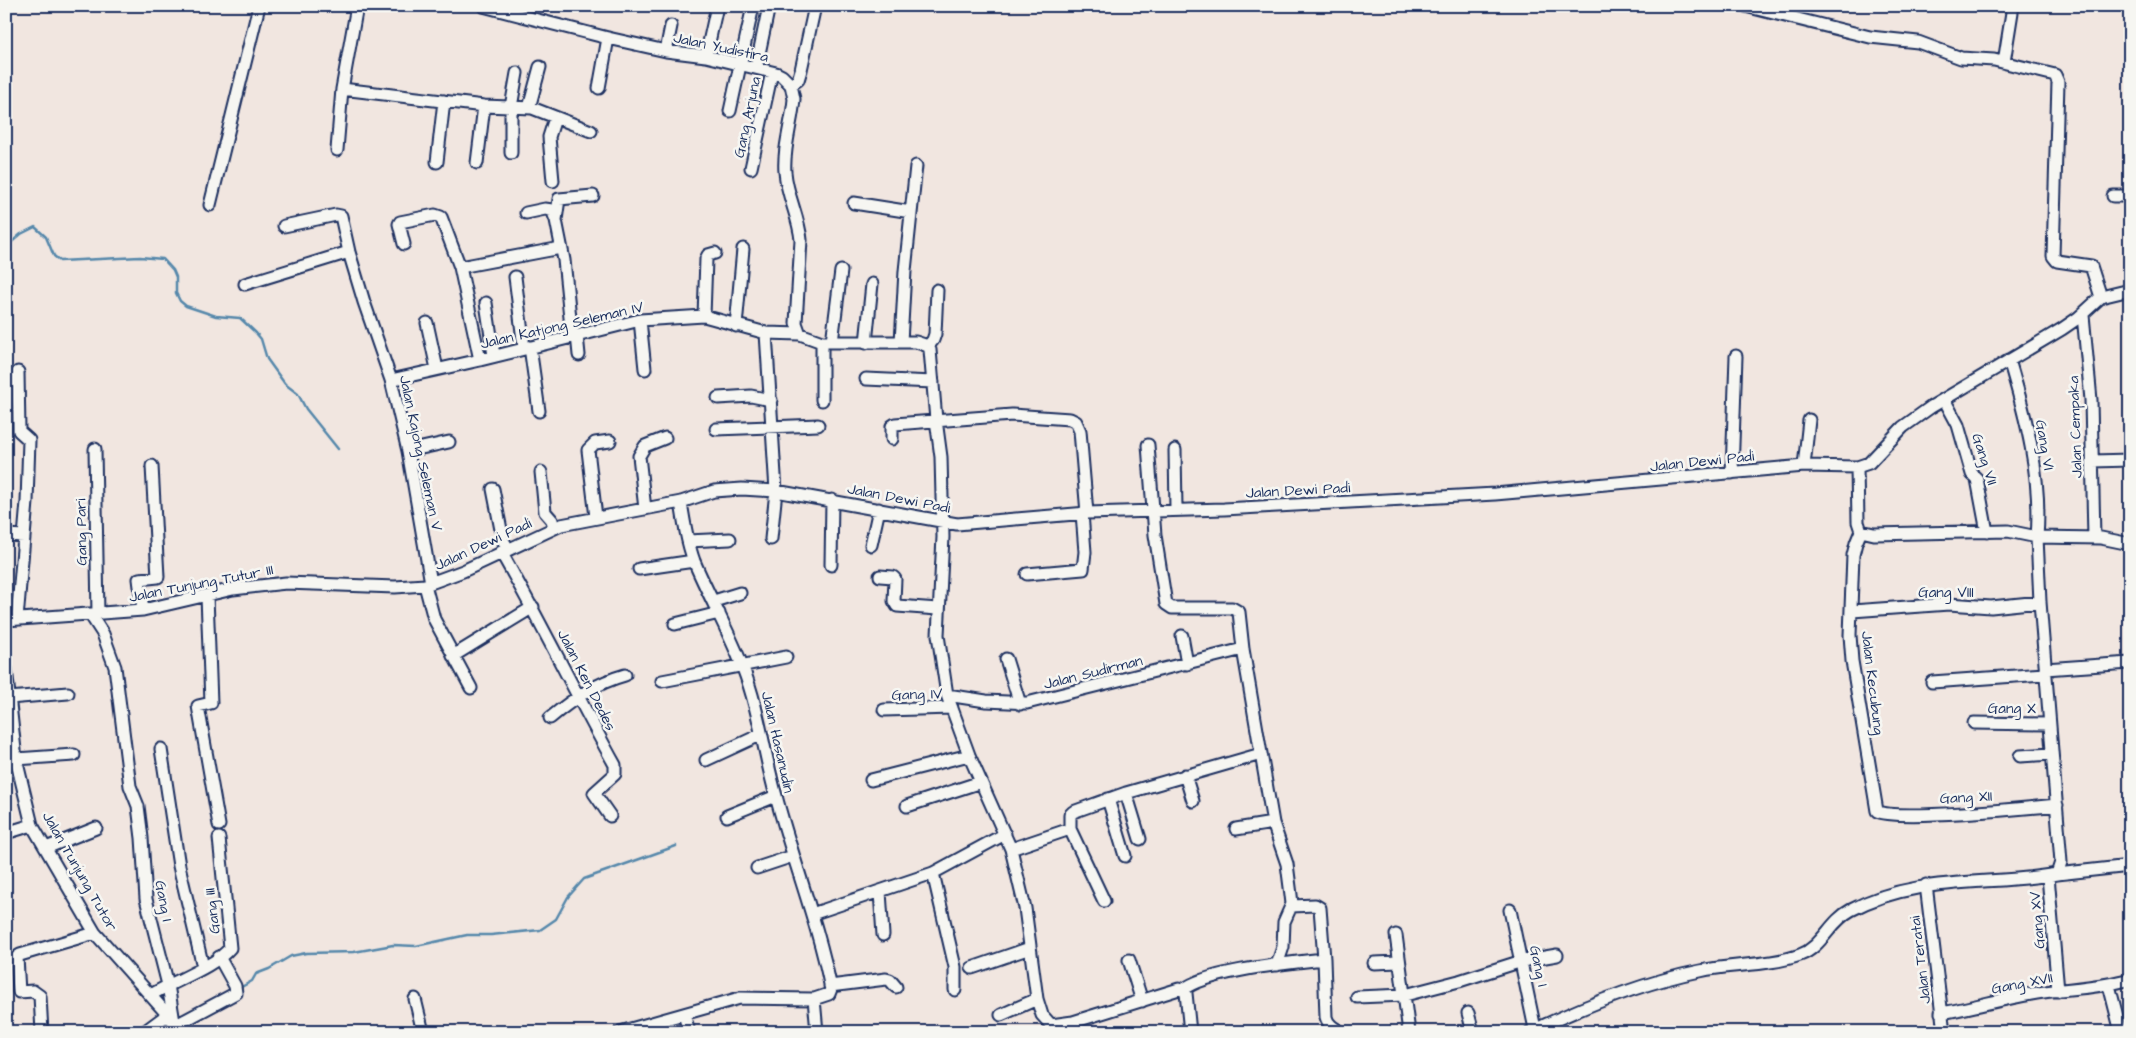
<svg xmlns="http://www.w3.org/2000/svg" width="2136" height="1038" font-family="'Architects Daughter',sans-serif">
<rect width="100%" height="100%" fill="#f1e6e0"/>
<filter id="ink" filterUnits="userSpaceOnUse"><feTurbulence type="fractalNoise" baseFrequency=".02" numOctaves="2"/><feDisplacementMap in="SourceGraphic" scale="10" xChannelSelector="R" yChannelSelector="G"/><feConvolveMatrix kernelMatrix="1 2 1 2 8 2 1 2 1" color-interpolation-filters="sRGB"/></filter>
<g filter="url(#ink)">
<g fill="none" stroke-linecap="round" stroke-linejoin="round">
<path stroke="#5688ab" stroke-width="2.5" d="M6,247L21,234L35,227L46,237L54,256L60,261L140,257L163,259L173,270L176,277V293L180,301L186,306L216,316L240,318L256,333L261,339L267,359L285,384L298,394L306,409L338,449
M238,989L252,981L256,974L269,969L291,956L306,953L354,952L393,945L416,946L467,935H491L540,930L556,919L568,897L584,879L676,846
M163,1032L173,1027"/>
<g stroke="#1b2f5e" stroke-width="15">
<path id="minor" d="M357,6L342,89L484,106L532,108L591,131
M483,6L608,38L666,51L706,56L776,73L782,76L791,85L794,99C792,123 783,148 785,172C787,196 799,217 801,240L796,323L800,334
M1745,6L1870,37L1918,42L1961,58L1994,60L2055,75L2058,82L2053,256L2057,261L2091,266L2101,297
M666,51L671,26
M706,56L717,6
M2004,62L2013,6
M756,68L769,6
M791,85L798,80L801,70L815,6
M599,88L608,38
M529,108L540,67
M730,111L753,6
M337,150L342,89
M511,153V107L517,73
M437,162L444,101
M477,163L484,106
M751,168L772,72
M553,181L549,137L555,118
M2113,196H2130
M854,203L911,212
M210,205L259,6
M526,213L545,209L552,210L556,220L564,260L572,337
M556,220L559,199L593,196
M284,226L336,215L341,216L349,252L364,302L391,380L408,451L431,583
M404,244L399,224L400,222L435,215L441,217L460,267L480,360
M460,267L561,248
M515,277L524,348
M245,284L349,252
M486,303L494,356
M2083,315L2091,400L2094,538
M704,316L706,259L708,255L715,253
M640,320L645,369
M427,323L437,369
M736,326L743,249
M766,333L776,491L771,539
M577,335L579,355
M822,342V400
M832,342L841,271
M901,342L905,271L916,166
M866,343L872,284
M928,346L933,340L935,334L937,290
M530,347L539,411
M2009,360C2026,417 2042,477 2037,537L2101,538L2130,544
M866,379L933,382
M391,380L480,360L640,320L704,316L766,333L800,334L822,342H916L928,346L930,350L936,420L941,457L943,537L938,635L947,695L969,755L1011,849L1025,908L1037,999L1042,1015L1051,1025L1073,1022L1179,989L1183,990C1208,970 1291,963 1324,959L1326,1017C1328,1025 1334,1028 1341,1032
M718,398L751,396L771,400
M1944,399L1958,425L1972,474L1977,479L1987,532
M716,429L818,425
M892,439V426L895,424L1012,415L1070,419L1076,422L1080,431L1087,513
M1148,445L1155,535L1166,604L1172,608H1232L1239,612L1243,649L1273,823L1287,864L1291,895L1292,904L1284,922L1283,947L1277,965
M95,449L98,614
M1175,450L1176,509
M408,451L449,442
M2093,461L2130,460
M1804,466L1809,420
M541,472L545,512L552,520L554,528
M1732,473L1736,356
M493,489L503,540L508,549
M645,509L639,456L645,446L665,438
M596,517L588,450L595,443L610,441
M1861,531L1856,543L1853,555L1850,635L1852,661L1877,811C1894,821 2029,808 2057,805
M6,535L24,536
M688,541L730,539
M871,545L879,509
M501,552C541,622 576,695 615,765V774L594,793L610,816
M831,565L832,500
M639,569L694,561
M1027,574L1083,569L1085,552L1082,513
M880,576L893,577L895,579L894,601L897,606L938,609
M425,585L434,619L471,688
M207,596L211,703L198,706L219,825
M714,601L740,593
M143,610L139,579L158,577L152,466
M1852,611L1949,604L1991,607L2040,602
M90,614L103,634L115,667L130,786L138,806L142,838L146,899L168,985L174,1022
M17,619L27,502L29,440L19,431L18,372
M6,620L143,610L233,589L286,583L395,587L425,585L463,571L561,525L681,502L714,491L742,489L776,491L957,524L1087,513L1224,509L1495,494L1804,466L1857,467L1869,463L1903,427L1931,407L2062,329L2078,318L2101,297L2130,290
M675,624L719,613
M1182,636L1187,664
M453,656L533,607
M1006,659L1020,704
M6,668L16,759L32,825L95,933L183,1032
M2045,669L2130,663
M662,681L786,657
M1932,682L2045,674
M947,695L986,701L1027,703L1243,649
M9,698L68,693
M884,710L952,708
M550,718C573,699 596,683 625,675
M1974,723L2049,724
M161,749L179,866L203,967
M2020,756L2052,754
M16,759L74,755
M706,760L760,735
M1185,775L1193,801
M871,780L969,755
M1126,793L1140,839
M1108,799L1125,856
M907,806L981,782
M727,816L776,796
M1070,829L1104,901
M1236,829L1273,823
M6,833L32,825
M46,848L96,828
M1011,849L1070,829V815L1073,812L1126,793L1261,754
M757,868L793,856
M933,873L955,967V990
M2057,874L2130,866
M2048,876L2058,991
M1926,885L1944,1032
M880,892L883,935
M1292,906L1315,905L1320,908L1324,959
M1510,910L1535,1029
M812,914L933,873L1005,834
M1396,935L1409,1032
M1129,960L1142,1001
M1374,963L1399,962
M972,968L1030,948
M2109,985L2121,1032
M830,986L886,979L890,980L896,987
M1183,990L1186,993L1190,1032
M151,995C175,980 213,968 230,948L219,838
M1357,997L1405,995L1459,981L1522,961L1557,955
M415,999L423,1032
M814,999L817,1032
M1468,1013L1473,1032
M1941,1013C1972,1008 2001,999 2031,994C2064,988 2097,989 2130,979
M684,1014L689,1032
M1001,1015L1037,999
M176,1025L236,993L235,986L219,957
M42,1032L40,996L33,991L19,992L17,957L20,955L95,933
M144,1032L167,1015
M620,1032L740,998L814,999L829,994L831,989C818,923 793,861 776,796C764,754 759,709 743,668C729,631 709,597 694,561C687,542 684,522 681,502
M1530,1032C1584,1006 1641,983 1700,971C1732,964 1769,966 1800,955C1822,947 1830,921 1851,910C1916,875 1988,886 2057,874L2061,862L2040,602L2037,537L2008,531L1874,534L1861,531L1858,522L1857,467"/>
</g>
<use href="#minor" stroke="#f6f6f2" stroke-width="11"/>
</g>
</g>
<g text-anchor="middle" stroke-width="5" stroke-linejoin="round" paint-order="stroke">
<g font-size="15" fill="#1b2f5e" stroke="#f6f6f2">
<text transform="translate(721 47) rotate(12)" y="5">Jalan Yudistira</text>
<text transform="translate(747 117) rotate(-78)" y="5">Gang Arjuna</text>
<text transform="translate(562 325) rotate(-13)" y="5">Jalan Katjong Seleman IV</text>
<text transform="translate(2075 427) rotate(-92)" y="5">Jalan Cempaka</text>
<text transform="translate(2045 445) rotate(80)" y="5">Gang VI</text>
<text transform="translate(421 453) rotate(78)" y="5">Jalan Kajong Seleman V</text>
<text transform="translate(1985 459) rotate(72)" y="5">Gang VII</text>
<text transform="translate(1702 461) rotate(-6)" y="5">Jalan Dewi Padi</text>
<text transform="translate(1298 490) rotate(-3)" y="5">Jalan Dewi Padi</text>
<text transform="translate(899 498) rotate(11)" y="5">Jalan Dewi Padi</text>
<text transform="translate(81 532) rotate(-91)" y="5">Gang Pari</text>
<text transform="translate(483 544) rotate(-25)" y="5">Jalan Dewi Padi</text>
<text transform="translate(201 583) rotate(-11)" y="5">Jalan Tunjung Tutur III</text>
<text x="1946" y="597">Gang VIII</text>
<text transform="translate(1093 672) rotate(-14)" y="5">Jalan Sudirman</text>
<text transform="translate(587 680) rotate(63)" y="5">Jalan Ken Dedes</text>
<text transform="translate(1873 683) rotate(83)" y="5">Jalan Kecubung</text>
<text transform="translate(917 694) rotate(-2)" y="5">Gang IV</text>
<text x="2012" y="713">Gang X</text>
<text transform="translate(778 742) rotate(77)" y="5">Jalan Hasanudin</text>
<text transform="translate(1966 797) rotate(-3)" y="5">Gang XII</text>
<text transform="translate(80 871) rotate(60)" y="5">Jalan Tunjung Tutor</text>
<text transform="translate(164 901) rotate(79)" y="5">Gang I</text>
<text transform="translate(212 911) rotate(-97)" y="5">Gang III</text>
<text transform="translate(2037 920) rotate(-95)" y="5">Gang XV</text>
<text transform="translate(1920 960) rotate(-97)" y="5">Jalan Teratai</text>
<text transform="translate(1539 966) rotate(78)" y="5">Gang I</text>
<text transform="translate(2022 983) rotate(-11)" y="5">Gang XVII</text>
</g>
</g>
<rect width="2136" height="1038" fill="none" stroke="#f6f6f2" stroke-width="25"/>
<rect x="12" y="12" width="2111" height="1013" fill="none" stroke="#1b2f5e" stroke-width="2" filter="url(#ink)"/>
</svg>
